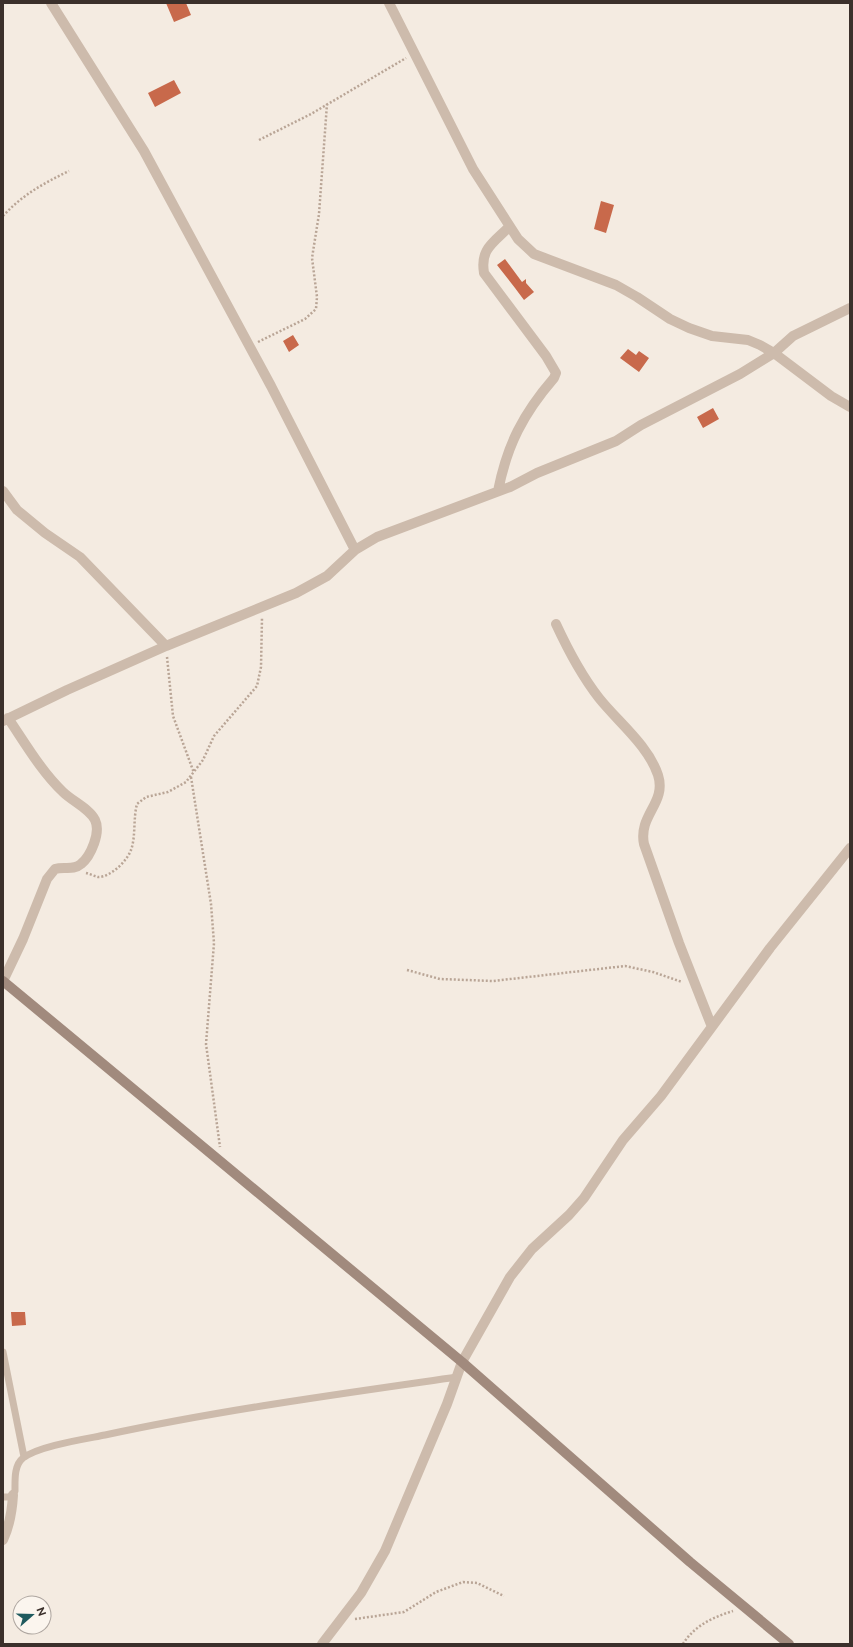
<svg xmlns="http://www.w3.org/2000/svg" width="853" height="1647" font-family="Raleway,sans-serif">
<rect width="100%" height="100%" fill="#f4ebe1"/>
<path fill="#c8694b" d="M166,3H186L191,15L174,22Z
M174,80L181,93L155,107L148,93Z
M601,201L614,205L606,233L594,229Z
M505,259L522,282L526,279V283L534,292L524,300L515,288L517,287L515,288L497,265Z
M293,335L299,345L289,352L283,341Z
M628,349L636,355L639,351L649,358L639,372L620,358Z
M713,408L719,419L703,428L697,417Z
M11,1312H25L26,1325L12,1326Z"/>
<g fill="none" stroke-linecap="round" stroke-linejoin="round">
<path stroke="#b9a596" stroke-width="2.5" stroke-dasharray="2 2" stroke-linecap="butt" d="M259,140L311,114L406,58
M3,216C22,195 44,183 69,171
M258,342L305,319L316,309L317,297L312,258L319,214L327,104
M167,657L173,716L194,773
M191,777L211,904L214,943L206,1044L220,1147
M86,873C90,874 94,876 98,877C111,877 127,861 131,850C136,836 133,819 137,804L146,797L168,792L186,782L203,760L214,736L257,686L261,667L262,618
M407,970L440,979L493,981L625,966L653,972L682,982
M355,1619L404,1612L436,1592L463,1582L477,1583L504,1596
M683,1644C694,1626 713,1617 733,1611"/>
<path stroke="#cdbbac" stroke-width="7" d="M3,1352L24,1457
M3,1497H10L15,1491C15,1480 14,1465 23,1458C38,1446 85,1439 105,1435C221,1410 339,1394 457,1377"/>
<path stroke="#cdbbac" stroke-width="10" d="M51,3L144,151L271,386L355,550
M389,3L473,169L518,239L534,254L616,285L637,297L670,319L689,328L712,336L748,340L760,345L774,353L831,396L850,407
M3,491L17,510L45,533L80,557L166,646
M498,491C507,445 523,414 554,378L556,373L546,356L484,273C480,249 493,243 509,227
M556,624C568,650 581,675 599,698C618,722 648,745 658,775C667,803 638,815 644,844L679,943L712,1027
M3,721L67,690L166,646L296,593L327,576L355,550L377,537L510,487L537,473L616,441L641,425L740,374L774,353L793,336L850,308
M3,981L23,939L47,879L55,869C64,866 73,871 81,864C91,856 101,832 95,820C90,809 72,801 63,792C41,771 25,743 8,718
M3,1540C10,1525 12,1512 13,1495
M322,1644L361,1593L385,1551L447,1404L462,1362L510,1277L532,1249L569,1215L584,1198L623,1140L661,1096L770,948L850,848"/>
<path stroke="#a18a7d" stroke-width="10" d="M3,981L462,1362L690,1562L789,1644"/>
</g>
<rect width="853" height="1647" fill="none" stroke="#3b302b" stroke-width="8"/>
<g transform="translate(32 1615) rotate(70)"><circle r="19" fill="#fbf5ee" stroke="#aea6a0"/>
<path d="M0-3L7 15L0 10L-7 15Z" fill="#1f5a5e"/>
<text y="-6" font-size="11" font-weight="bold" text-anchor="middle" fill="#3b302b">N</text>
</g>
</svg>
